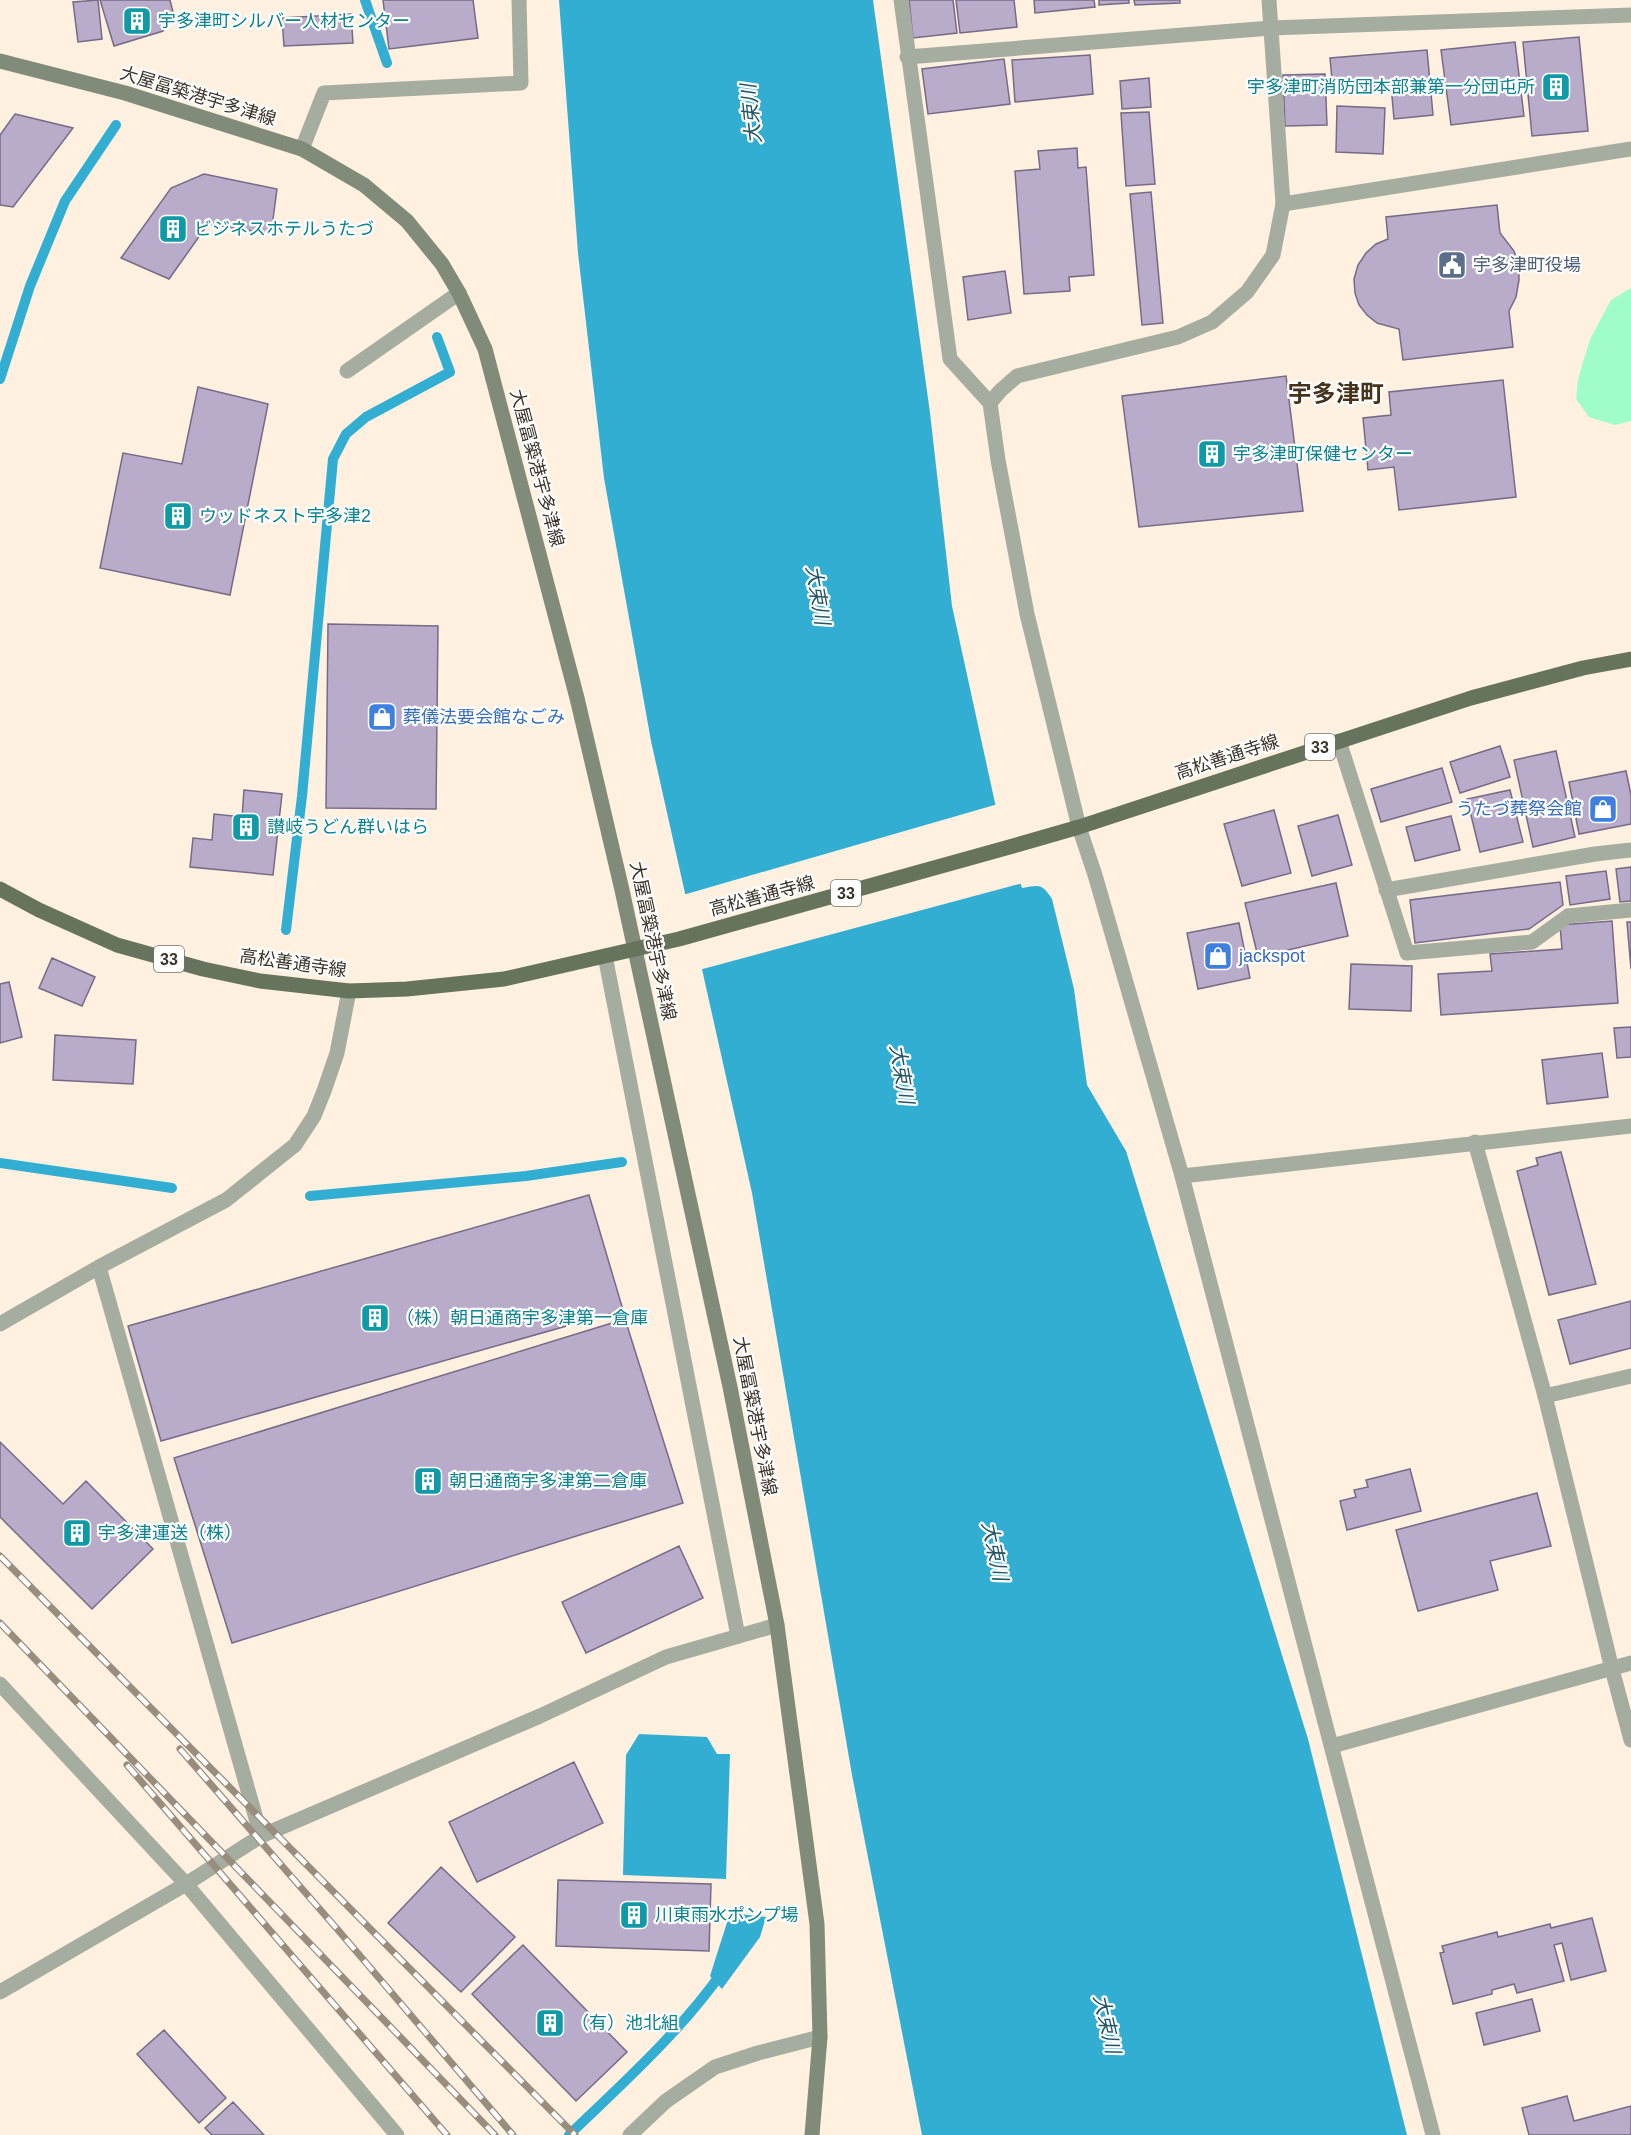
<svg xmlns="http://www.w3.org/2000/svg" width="1631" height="2135" font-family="Helvetica,'Noto Sans JP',sans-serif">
<rect width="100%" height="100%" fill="#fff0df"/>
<path fill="#a1fccb" d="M1631,288V421L1615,425L1589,417L1576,399L1578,379L1590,339L1611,300Z"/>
<path fill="#32aed2" d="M559,0H873L930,413L952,606L995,803L1022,888C1039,885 1042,883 1052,899L1074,989L1087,1085L1126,1151L1308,1739L1407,2135H922L852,1775L752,1193L651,741L604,478L578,253Z
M639,1734L707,1737L717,1754H730L726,1879L623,1875L626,1755Z
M730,1913L766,1917L760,1937L722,1989L710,1976Z"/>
<path fill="#fff0df" d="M998,804L1023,883L699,970L683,895Z"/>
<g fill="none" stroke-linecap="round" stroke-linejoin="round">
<path stroke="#32aed2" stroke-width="10" d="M365,0L387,63
M0,379L30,286L65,201L116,125
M286,930L302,796L333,459L346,434L366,417L450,372L437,337
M0,1163L172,1188
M310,1196L526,1176L622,1162
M569,2135C623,2083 680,2032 723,1971"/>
</g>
<path fill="#b9accb" stroke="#766a87" stroke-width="1.5" d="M98,0L102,39L78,42L73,2Z
M100,0H170L173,12L163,31L114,46Z
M383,0H473L478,38L389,49Z
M909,0H953L957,33L913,38Z
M956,0H1014L1017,27L960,33Z
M1034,0H1094L1095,7L1035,13Z
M1099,0H1129V3L1099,5Z
M1134,0H1180V3L1135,5Z
M351,14L353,43L284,46L282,18Z
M1579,37L1588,131L1532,136L1523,42Z
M1515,42L1524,116L1451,125L1441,50Z
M1427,50L1433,115L1394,119L1391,85L1333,90L1330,58Z
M1090,55L1093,94L1015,102L1012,60Z
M1004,59L1010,104L928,114L922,69Z
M1325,74L1327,125L1285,126L1283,75Z
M1149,78L1151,107L1122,109L1120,81Z
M1337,106L1385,108L1383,154L1336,152Z
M1149,112L1155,184L1126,186L1121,113Z
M15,114L73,128L13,207L0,205V135Z
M1077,148L1078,168L1086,167L1094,275L1069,277L1070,291L1024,294L1015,171L1040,169L1038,151Z
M204,174L277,189L271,234L208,224L169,279L121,258L171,188Z
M1151,192L1163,323L1142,325L1130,194Z
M1497,205L1500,233L1514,251L1519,267V280L1516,297L1509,311L1513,347L1403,360L1399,329L1377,323L1367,315L1359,305L1355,293L1354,279L1358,265L1366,253L1376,244L1388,239L1386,217Z
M1005,271L1011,313L968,320L963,277Z
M1286,376L1303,511L1139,527L1122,396Z
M1503,380L1516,497L1399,510L1394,467L1368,470L1363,418L1391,415L1389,392Z
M198,387L268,404L230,595L100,568L123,453L182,464Z
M328,624L438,626L436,809L326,808Z
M1500,746L1510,777L1460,793L1450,762Z
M1556,751L1575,837L1533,847L1514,760Z
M1442,768L1452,802L1381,822L1371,789Z
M1626,771L1631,795V824L1579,834L1569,782Z
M244,790L282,794L273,875L190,867L193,838L212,840L214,814L242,817Z
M1510,790L1523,842L1480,852L1467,799Z
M1274,810L1291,873L1242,886L1224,824Z
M1338,815L1352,865L1312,876L1298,826Z
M1451,816L1460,850L1415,861L1406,827Z
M1631,867V901L1620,902L1616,869Z
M1606,871L1610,899L1570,905L1566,876Z
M1560,882L1563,905L1529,929L1415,943L1410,900Z
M1336,883L1348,936L1258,957L1245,903Z
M1612,921L1618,1003L1441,1015L1438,974L1492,971L1490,954L1562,949L1560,925Z
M1627,922H1631V969Z
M1239,923L1250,978L1198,989L1187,933Z
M52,958L95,977L82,1006L39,988Z
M1351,964L1412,966L1411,1011L1349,1009Z
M9,982L22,1037L0,1043V984Z
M1631,1027V1057L1617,1058L1614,1028Z
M55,1035L136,1040L133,1084L53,1080Z
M1602,1053L1608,1097L1547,1104L1542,1060Z
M1561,1152L1596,1284L1549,1295L1517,1171L1538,1165L1536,1158Z
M589,1195L623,1310L161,1441L128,1326Z
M1631,1301V1348L1570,1364L1558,1320Z
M625,1319L683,1503L232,1643L174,1458Z
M0,1442L63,1504L86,1481L153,1549L92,1609L0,1517Z
M1410,1469L1421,1511L1347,1530L1340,1501L1356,1497L1354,1490L1368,1487L1366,1480Z
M1537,1493L1551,1546L1490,1561L1498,1590L1418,1611L1396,1530Z
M679,1546L703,1598L586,1653L562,1602Z
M574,1762L603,1823L477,1882L449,1822Z
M441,1867L515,1937L461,1992L388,1923Z
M558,1880L711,1884L709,1951L556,1946Z
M1592,1918L1606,1971L1571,1980L1562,1943L1554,1945L1564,1981L1517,1993L1514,1984L1492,1990V1994L1453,2004L1440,1953L1444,1952L1442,1946L1497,1932L1498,1937L1550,1924L1551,1928Z
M523,1945L627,2052L576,2101L472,1994Z
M1532,1999L1540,2031L1484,2045L1476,2013Z
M164,2030L226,2098L199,2123L137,2054Z
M1567,2096L1574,2121L1631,2106V2135H1529L1522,2108Z
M233,2102L264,2135H212L205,2128Z"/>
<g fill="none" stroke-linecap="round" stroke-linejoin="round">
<path stroke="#a5ada0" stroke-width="15" d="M1568,916L1631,910
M605,956L738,1636"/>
<path stroke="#a5ada0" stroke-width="15" d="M901,0L950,359L990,403
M1269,0L1283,204L1631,149
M907,57L1271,28L1631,15
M302,149L324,93L521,83L519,0
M347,371L459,293
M1339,741L1407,953L1532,942L1568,916
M1386,890L1595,854L1631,850
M1182,1176L1631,1126
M99,1267L261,1836
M0,1324L99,1267L226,1200L295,1145L314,1116L324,1091L337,1053L349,991
M1545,1396L1631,1376
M0,1684L186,1884L397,2135
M0,1992L186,1884L261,1836L540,1716L666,1657L777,1625"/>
<path stroke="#a5ada0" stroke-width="15" d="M1283,204L1273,255L1247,292L1212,322L1178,337L1017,376L1000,391L990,403L998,460L1027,614L1079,827L1095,875L1182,1176L1433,2135
M1475,1142L1545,1396L1612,1669L1631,1740
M1332,1746L1631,1663
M630,2135L666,2101L715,2067L758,2053L820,2037"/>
<path stroke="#808c79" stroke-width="15" d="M0,61L125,93L302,149L364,185L407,221L442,264L459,293L485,349L577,698L622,890L730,1387L777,1625L817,1924L820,2037L812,2135"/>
<path stroke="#66745d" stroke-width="15" d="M0,889L39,910L117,945L203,969L260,981L349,991L407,989L504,979L679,939L1013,846L1079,827L1471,698L1583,668L1631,659"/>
<g stroke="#998d7f" stroke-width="7">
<path id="rail" d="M0,1556L575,2135
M0,1623L495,2135
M180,1749L338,1930L513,2135
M127,1765L447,2135"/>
</g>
<use href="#rail" stroke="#fff" stroke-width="4.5" stroke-dasharray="14" stroke-linecap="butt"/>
</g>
<defs>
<g id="building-square" transform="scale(1.5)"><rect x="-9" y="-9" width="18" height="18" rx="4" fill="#0f9aa8" stroke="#fff"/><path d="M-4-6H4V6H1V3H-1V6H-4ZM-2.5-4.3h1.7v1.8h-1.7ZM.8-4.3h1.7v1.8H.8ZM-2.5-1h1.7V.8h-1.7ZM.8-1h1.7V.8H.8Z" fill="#fff"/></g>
<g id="civic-square" transform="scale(1.5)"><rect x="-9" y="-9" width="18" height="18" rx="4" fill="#5c6f8a" stroke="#fff"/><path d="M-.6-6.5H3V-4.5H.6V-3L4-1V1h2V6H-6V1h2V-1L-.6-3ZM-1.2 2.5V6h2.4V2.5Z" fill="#fff"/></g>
<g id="shop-square" transform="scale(1.5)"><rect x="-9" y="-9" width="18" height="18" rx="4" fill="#3f7fe0" stroke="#fff"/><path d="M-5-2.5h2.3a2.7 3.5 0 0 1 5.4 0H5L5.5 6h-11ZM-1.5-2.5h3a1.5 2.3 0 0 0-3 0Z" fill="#fff"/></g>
</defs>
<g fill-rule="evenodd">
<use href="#building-square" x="137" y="21"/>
<use href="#building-square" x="1556" y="87"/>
<use href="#building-square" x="173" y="229"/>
<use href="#civic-square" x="1452" y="265"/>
<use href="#building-square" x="1212" y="454"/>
<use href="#building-square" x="178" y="516"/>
<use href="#shop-square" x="382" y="717"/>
<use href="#shop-square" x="1603" y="809"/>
<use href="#building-square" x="246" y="827"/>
<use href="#shop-square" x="1218" y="956"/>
<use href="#building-square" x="375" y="1318"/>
<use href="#building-square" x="428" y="1481"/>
<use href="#building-square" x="77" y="1533"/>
<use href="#building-square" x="634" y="1915"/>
<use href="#building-square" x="550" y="2023"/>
</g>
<g text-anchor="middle" stroke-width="4.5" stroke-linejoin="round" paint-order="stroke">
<g fill="#fff" stroke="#767068" stroke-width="1.5">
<rect x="1305" y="734" width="30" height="26" rx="4.5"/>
<rect x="831" y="880" width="30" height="26" rx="4.5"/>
<rect x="154" y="946" width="30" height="26" rx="4.5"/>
</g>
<g font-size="16" font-weight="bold" fill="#3c3328">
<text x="1320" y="753">33</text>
<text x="846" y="899">33</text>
<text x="169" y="965">33</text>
</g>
<g font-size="18" fill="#0d838f" stroke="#fff" text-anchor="start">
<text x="158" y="27">宇多津町シルバー人材センター</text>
<text x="1535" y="93" text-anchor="end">宇多津町消防団本部兼第一分団屯所</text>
<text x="194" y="235">ビジネスホテルうたづ</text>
<text x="1233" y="460">宇多津町保健センター</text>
<text x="199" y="522">ウッドネスト宇多津2</text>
<text x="267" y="833">讃岐うどん群いはら</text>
<text x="396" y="1324">（株）朝日通商宇多津第一倉庫</text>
<text x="449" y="1487">朝日通商宇多津第二倉庫</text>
<text x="98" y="1539">宇多津運送（株）</text>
<text x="655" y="1921">川東雨水ポンプ場</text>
<text x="571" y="2029">（有）池北組</text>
</g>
<g font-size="18" fill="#3c3328" stroke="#fff">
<text transform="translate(198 96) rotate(17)" y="6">大屋冨築港宇多津線</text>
<text transform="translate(537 468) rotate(75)" y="6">大屋冨築港宇多津線</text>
<text transform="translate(1227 757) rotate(-18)" y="6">高松善通寺線</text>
<text transform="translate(762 896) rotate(-15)" y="6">高松善通寺線</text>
<text transform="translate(653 941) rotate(78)" y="6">大屋冨築港宇多津線</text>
<text transform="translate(293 963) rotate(8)" y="6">高松善通寺線</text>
<text transform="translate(755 1416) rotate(79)" y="6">大屋冨築港宇多津線</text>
</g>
<g font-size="18" fill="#4e5e75" stroke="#fff" text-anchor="start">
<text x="1473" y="271">宇多津町役場</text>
</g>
<g font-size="18" fill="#366cbe" stroke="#fff" text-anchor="start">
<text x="403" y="723">葬儀法要会館なごみ</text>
<text x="1582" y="815" text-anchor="end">うたづ葬祭会館</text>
<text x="1239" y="962">jackspot</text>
</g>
<g font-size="20" font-style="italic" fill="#255666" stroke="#fff">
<text transform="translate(751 114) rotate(-96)" y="7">大束川</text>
<text transform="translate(818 595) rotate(80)" y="7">大束川</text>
<text transform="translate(902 1074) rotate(80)" y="7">大束川</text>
<text transform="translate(995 1551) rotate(78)" y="7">大束川</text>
<text transform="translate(1107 2024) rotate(77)" y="7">大束川</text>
</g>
<g font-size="24" font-weight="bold" fill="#46331c" stroke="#fff">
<text x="1336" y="402">宇多津町</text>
</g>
</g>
</svg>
